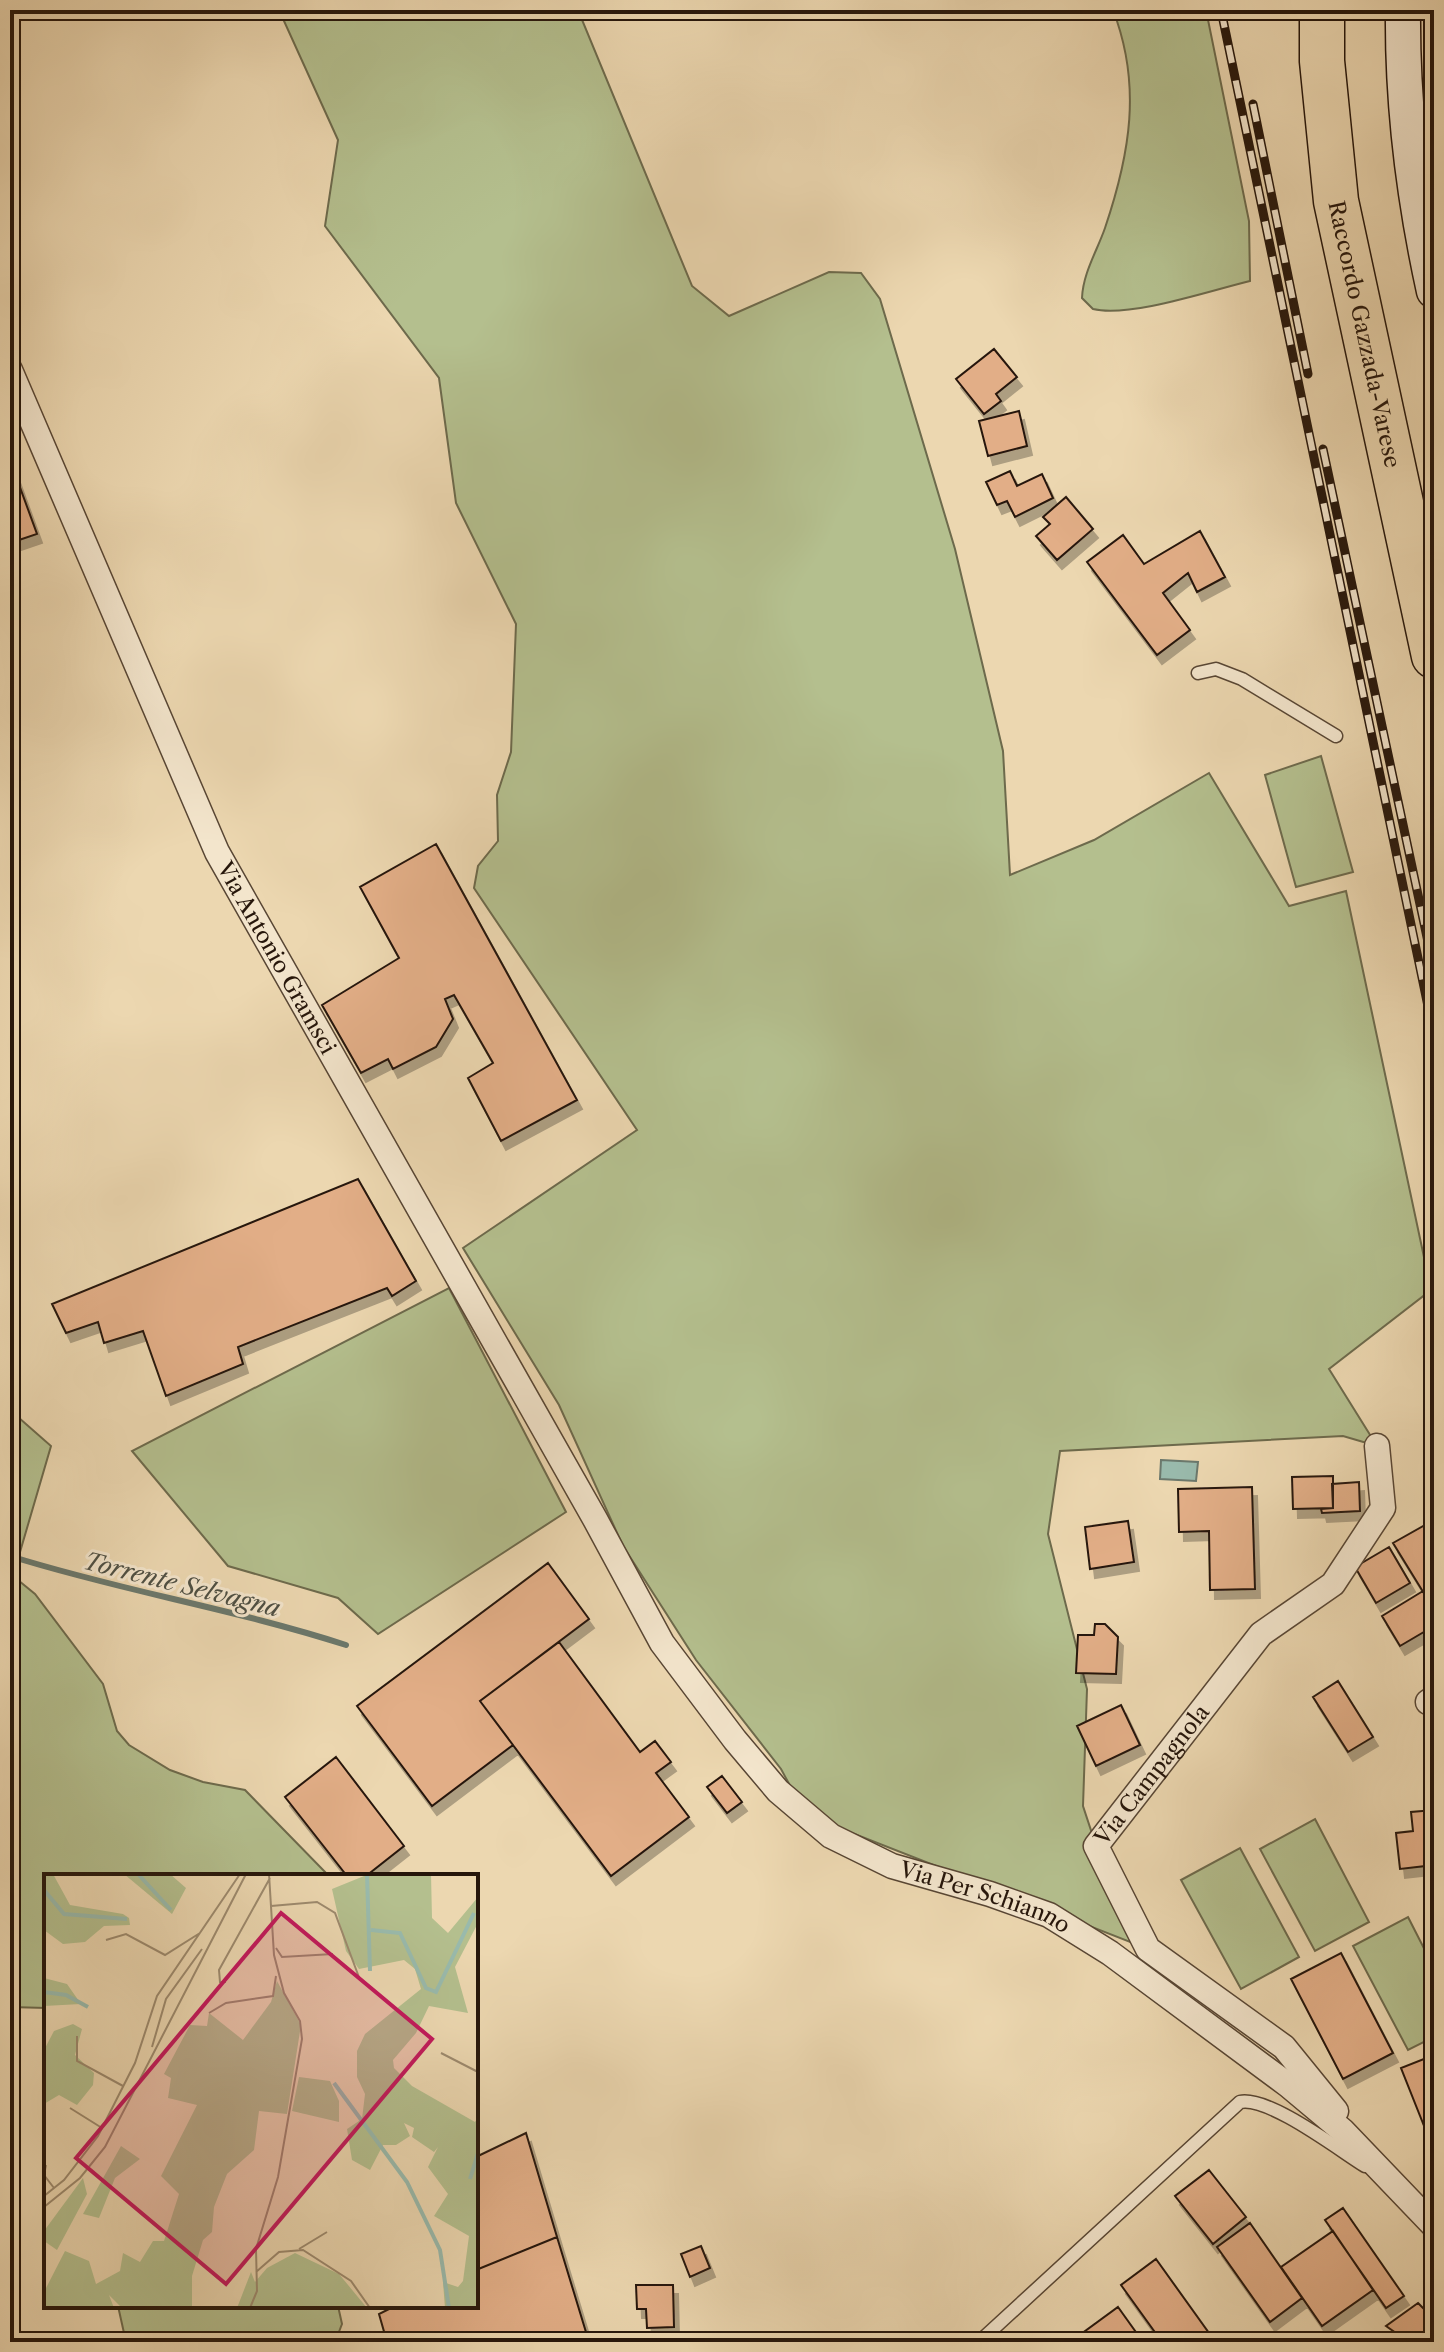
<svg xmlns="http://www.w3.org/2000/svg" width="1444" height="2352" font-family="'Libre Caslon Text',serif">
<defs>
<filter id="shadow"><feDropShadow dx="5" dy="9" stdDeviation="0" flood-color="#0004"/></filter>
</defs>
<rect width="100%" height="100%" fill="#ecd7b0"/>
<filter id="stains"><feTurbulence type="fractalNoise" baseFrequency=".0025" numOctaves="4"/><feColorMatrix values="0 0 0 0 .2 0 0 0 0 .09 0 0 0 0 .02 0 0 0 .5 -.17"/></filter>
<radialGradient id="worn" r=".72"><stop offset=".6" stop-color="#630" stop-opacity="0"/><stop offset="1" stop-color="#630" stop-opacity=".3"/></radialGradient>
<path fill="#b4bf8e" stroke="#6d6a4c" stroke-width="2" d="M279,10H578L692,286L729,316L829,272L861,273L880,299L955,549L1003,751L1010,875L1094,840L1209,773L1289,906L1346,891L1431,1290L1329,1369L1377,1446L1343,1436L1060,1451L1048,1534L1087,1689L1083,1806L1112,1894L1148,1949L806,1815L781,1769L696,1660L623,1546L559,1405L463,1248L637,1130L474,888L478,866L498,841L497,795L511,752L516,624L456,503L439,378L325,226L338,140Z
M1113,10H1206L1249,221L1250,281C1212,290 1130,318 1093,309L1082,298C1083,273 1097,251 1105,228C1130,154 1142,85 1113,10Z
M1321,756L1353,872L1296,887L1265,775Z
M449,1288L566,1512L378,1634L338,1598L228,1566L132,1451Z
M10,1410L51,1446L13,1576L35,1594L103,1684L117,1731L129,1745L170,1770L203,1782L245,1790L329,1876H46V2008L10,2007Z
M1315,1819L1369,1922L1315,1951L1260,1849Z
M1240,1848L1299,1957L1241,1989L1181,1880Z
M1408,1917L1434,1968V2037L1408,2050L1353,1946Z
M118,2306H338L342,2324L335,2342H126Z"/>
<path fill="#99baac" stroke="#6b786c" stroke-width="2" d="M1161,1460L1198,1462L1196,1481L1160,1479Z"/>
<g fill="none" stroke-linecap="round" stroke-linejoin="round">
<path stroke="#6b786c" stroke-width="6" d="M10,1556C121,1591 235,1609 346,1645"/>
</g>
<path fill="#e2ae87" stroke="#26160b" stroke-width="2" filter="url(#shadow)" d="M994,349L1017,377L996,394L1001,401L984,414L956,379Z
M1019,411L1027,446L988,456L979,421Z
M10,460L37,534L10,543Z
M1010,471L1017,486L1042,474L1053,498L1015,517L1007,501L997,505L986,482Z
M1066,497L1093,529L1057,560L1036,536L1050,524L1043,517Z
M1200,531L1225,577L1197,592L1188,573L1163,593L1190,630L1157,655L1087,562L1123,535L1144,564Z
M436,844L577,1100L501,1141L468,1078L493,1063L454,995L445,999L453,1019L436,1047L393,1069L388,1059L361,1073L322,1005L399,958L360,887Z
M358,1179L416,1281L392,1296L387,1288L238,1347L243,1364L166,1396L143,1331L104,1343L98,1322L66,1333L52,1304Z
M1333,1476V1508L1293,1509L1292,1477Z
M1359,1482L1360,1511L1322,1513L1321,1509L1333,1508L1332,1484Z
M1252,1487L1255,1589L1210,1590L1209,1531L1179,1532L1178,1489Z
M1434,1520V1590L1425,1595L1393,1543Z
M1128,1521L1134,1562L1090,1569L1085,1527Z
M1389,1547L1410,1583L1376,1603L1355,1567Z
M548,1563L589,1619L480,1701L513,1745L432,1806L357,1706Z
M1423,1591L1434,1609V1626L1400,1646L1382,1616Z
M1095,1624H1105L1118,1637L1116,1674L1076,1673L1078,1635H1094Z
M559,1642L640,1752L655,1741L671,1762L656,1773L689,1817L611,1876L480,1701Z
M1338,1681L1373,1737L1348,1752L1313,1697Z
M1121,1705L1140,1745L1096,1766L1077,1726Z
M336,1757L404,1846L366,1876H347L285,1797Z
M722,1776L742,1802L727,1813L707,1787Z
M1434,1810V1865L1400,1869L1396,1833L1413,1831L1411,1812Z
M1341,1953L1393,2053L1343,2079L1291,1979Z
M1434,2055V2151L1401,2068Z
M526,2133L557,2237L476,2270V2157Z
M1209,2170L1246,2217L1213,2244L1175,2196Z
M1343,2208L1404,2296L1386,2308L1325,2220Z
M1250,2223L1302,2298L1270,2322L1217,2247Z
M1333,2231L1373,2290L1322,2326L1281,2267Z
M557,2237L589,2342H387L379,2314L395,2306H476V2270Z
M701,2246L710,2268L690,2277L681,2254Z
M1156,2259L1214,2340L1211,2342H1162L1121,2285Z
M636,2285H673L674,2327L647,2328L646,2309H637Z
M1418,2303L1434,2319V2342H1402L1403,2338L1386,2326Z
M1118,2307L1143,2342H1081L1077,2337Z"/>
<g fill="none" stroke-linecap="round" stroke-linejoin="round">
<g stroke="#584634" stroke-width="15">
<path id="lane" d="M1198,673L1216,669L1242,679L1336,736
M979,2342L1240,2102C1269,2096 1339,2150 1365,2166"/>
</g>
<g stroke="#584634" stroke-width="27">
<g id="street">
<path id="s1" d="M10,370L217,852L595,1519L662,1643L735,1740L778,1791L831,1836L892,1866L990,1894L1049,1915L1110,1953L1288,2085L1343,2131L1434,2226"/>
<path d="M1428,1702L1434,1698"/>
<path id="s2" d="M1336,2111L1284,2047L1148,1949L1096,1846L1261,1634L1333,1584L1383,1508L1377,1446"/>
</g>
</g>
<g stroke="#26160b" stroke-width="37">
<path id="secondary" d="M1403,10C1402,103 1414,200 1434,291"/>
</g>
<g stroke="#26160b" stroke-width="47">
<g id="highway">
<path id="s3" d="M1322,10V61L1336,201L1434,656"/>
</g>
</g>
<use href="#lane" stroke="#f3e5cc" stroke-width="12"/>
<use href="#street" stroke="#f3e5cc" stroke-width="24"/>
<use href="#secondary" stroke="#f3e5cc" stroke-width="34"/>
<use href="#highway" stroke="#ecd7b0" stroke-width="44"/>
<g stroke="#26160b" stroke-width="9">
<path id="rail" d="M1221,10L1434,1035
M1253,104L1308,374
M1323,449L1434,970"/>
</g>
<use href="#rail" stroke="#f3e5cc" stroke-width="6" stroke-dasharray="18" stroke-linecap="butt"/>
</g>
<g text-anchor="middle" stroke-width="6" stroke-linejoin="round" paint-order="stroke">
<g font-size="22" fill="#26160b" stroke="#f3e5cc">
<text dy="8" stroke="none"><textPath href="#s3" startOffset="328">Raccordo Gazzada-Varese</textPath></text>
<text dy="8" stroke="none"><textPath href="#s1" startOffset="646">Via Antonio Gramsci</textPath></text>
<text dy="8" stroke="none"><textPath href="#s2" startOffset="456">Via Campagnola</textPath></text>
<text dy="8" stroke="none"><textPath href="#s1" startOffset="1856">Via Per Schianno</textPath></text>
</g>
<g font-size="24" font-style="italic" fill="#4e4f43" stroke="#f3e5cc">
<text transform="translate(182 1585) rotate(14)" y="8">Torrente Selvagna</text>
</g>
</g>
<g transform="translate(44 1874)">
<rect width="434" height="434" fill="#ecd7b0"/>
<path d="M0,0H9L26,31L79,40L85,44L86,51L60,52L41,68L19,70L0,56ZM80,0H126L142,14L128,40ZM325,0H387L388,44L404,59L434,23V49L411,93L424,139L385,132L372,159L349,186L350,194L368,212L431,248L434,243V434H401L399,408L414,413L419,407L425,362L390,342L404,320L384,293L394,273L390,278L368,263L370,254L360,249L366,262L352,271H339L326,296L308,286L303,255L318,245L321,220L313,203V177L321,160L377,115L371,95L360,86L315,95L302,77L288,15ZM0,104L23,110L37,130L0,132ZM233,107L257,151L243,240L215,237L210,276L183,300L170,333L168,358L159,366L148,402V434H78L65,421L70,434H0V418L21,377L45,387L52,410L76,397L79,379L96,388L109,367H120L135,320L117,302L153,231L124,224L127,204L120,200L146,151L163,152L165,139L199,166L227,128ZM29,150L38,155L31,181L50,199L49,211L33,231L15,221L0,230V176L10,157ZM255,203L286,207L295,227V248L248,237ZM77,272L96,285L71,304L55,344L39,340ZM39,304L43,320L13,376L0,367V357ZM251,379L295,400L323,434H193L207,398L211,408L223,394Z" fill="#b4bf8e"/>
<path fill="none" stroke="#99baac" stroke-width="4" d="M94,0L127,36M323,0L326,97M0,16L20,40L83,45M327,56L356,59L382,114L392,118L430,39M0,118L22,121L44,133M290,209L363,308L396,376L405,434M426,305L434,279"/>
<path fill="none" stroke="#9d8a6e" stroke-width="2" d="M227,32L273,28L291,39L316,106M62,66L82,60L121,81L156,59M232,74L238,83L289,80M182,108H176L175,96L226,4M165,139L182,129L229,122L232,102M33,162V187L79,212M108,173L122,125L158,75M397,179L434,198M26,234L58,254M2,291L0,301L10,314M0,322L20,306L54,262L91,189L113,122L196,0M0,333L36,304L61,273L202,0M255,375L283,358M212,398L235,378L259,376L307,407L326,434M206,434L213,417L212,375L234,303L258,165L256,147L240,119L230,81L225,0"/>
<path fill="#c2185b" fill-opacity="0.15" stroke="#c2185b" stroke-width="4" d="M237,39L388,165L182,410L32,284Z"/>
<rect width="434" height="434" fill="none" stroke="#26160b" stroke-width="4"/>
</g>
<rect width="1444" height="2352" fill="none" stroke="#ecd7b0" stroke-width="40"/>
<rect x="12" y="12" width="1420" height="2328" fill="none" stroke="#26160b" stroke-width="4"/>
<rect x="20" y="20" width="1404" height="2312" fill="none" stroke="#26160b" stroke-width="2"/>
<rect width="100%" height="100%" filter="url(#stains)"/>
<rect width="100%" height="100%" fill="url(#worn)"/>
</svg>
